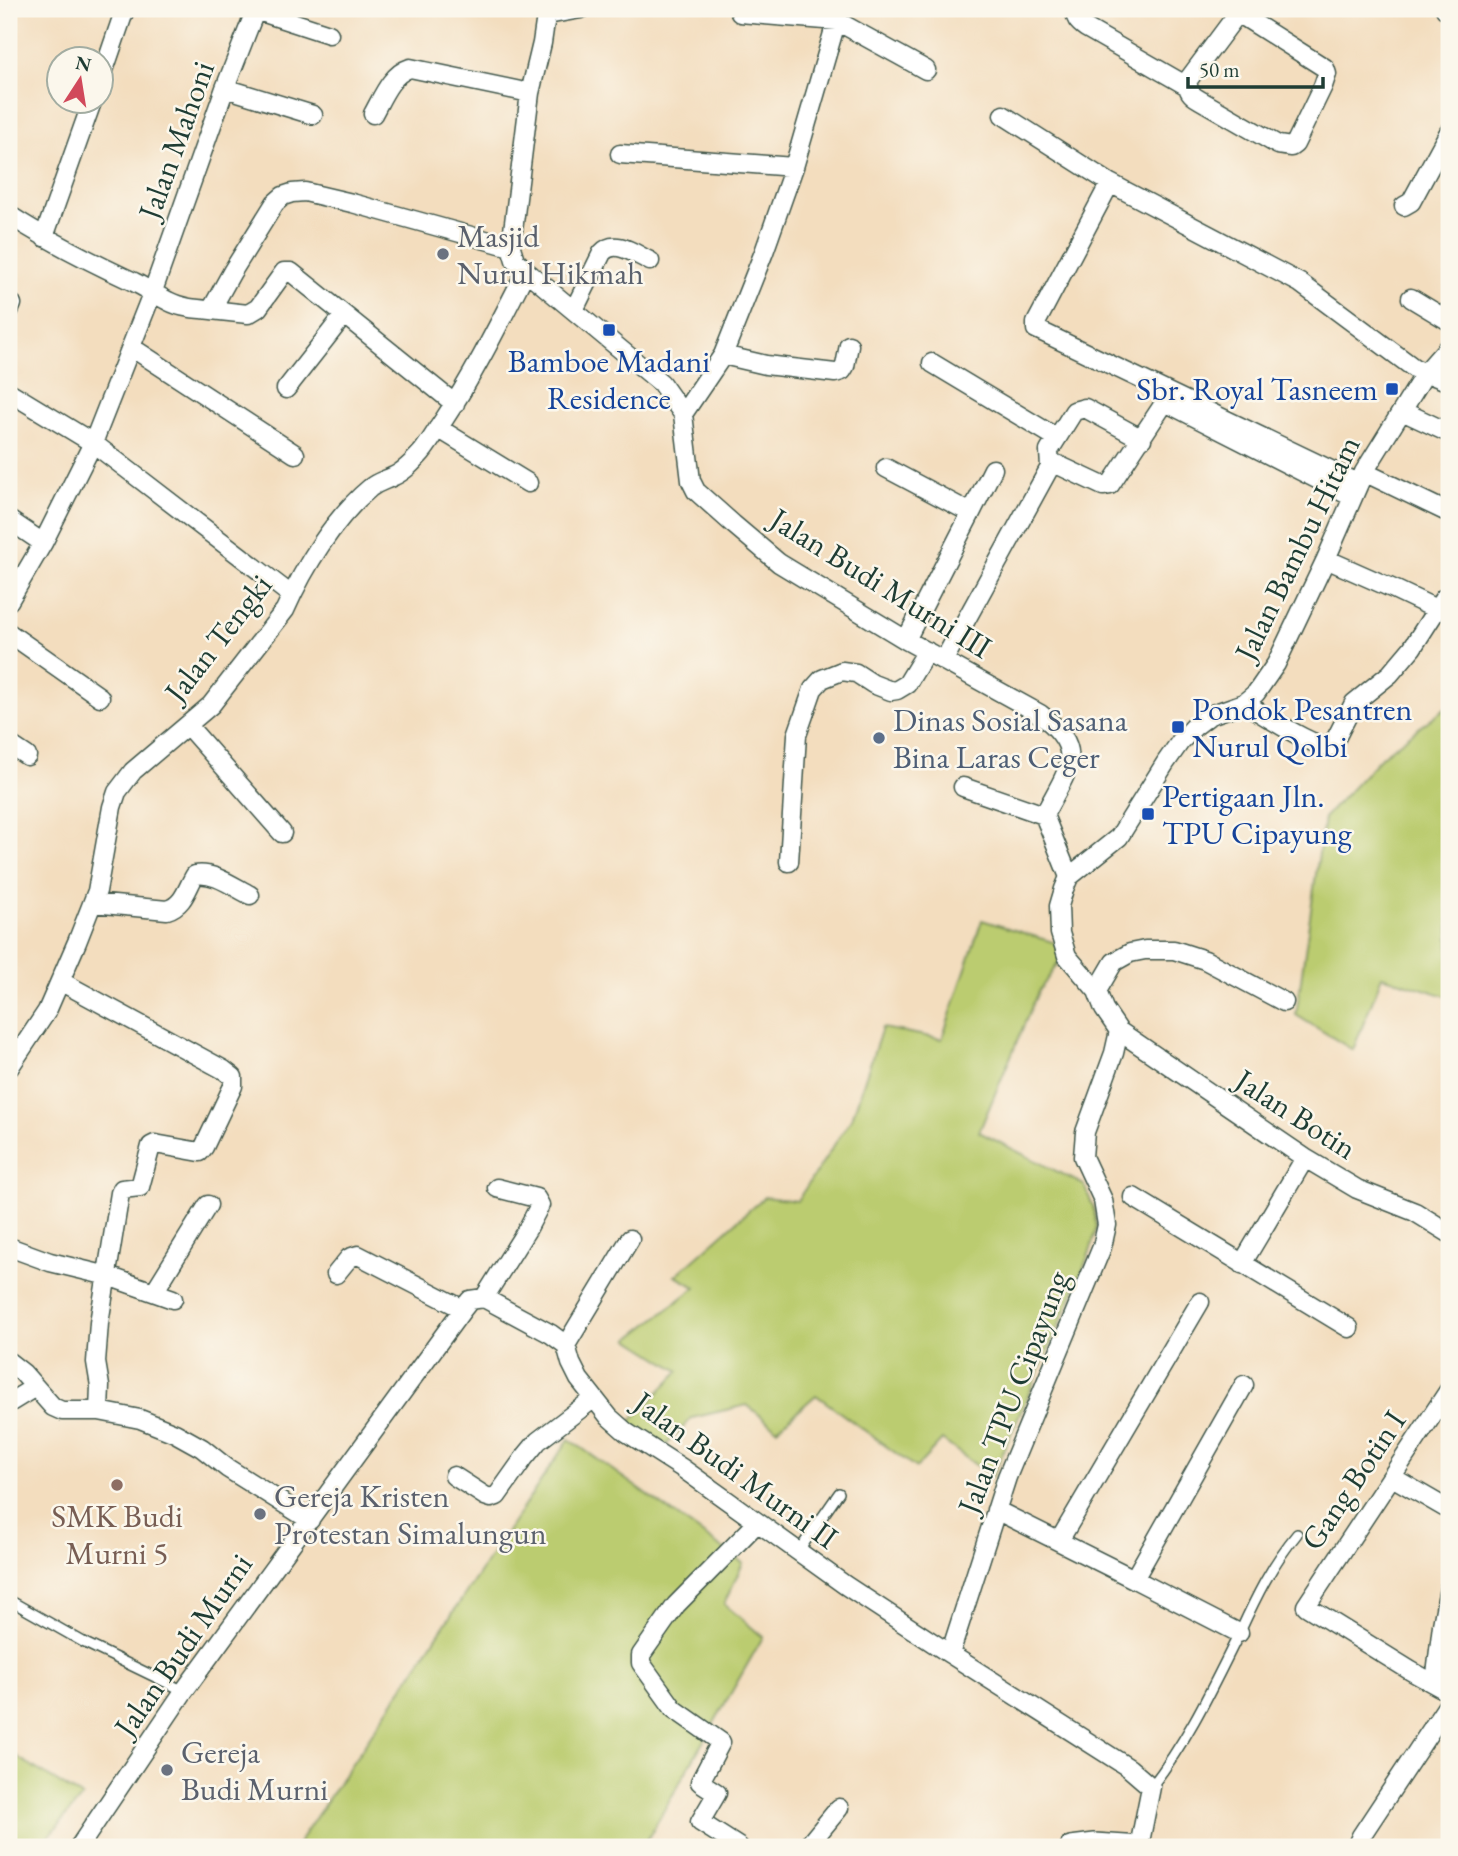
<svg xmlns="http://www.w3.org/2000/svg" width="1458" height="1856" font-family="'EB Garamond',serif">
<rect width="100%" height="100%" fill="#fbf7ec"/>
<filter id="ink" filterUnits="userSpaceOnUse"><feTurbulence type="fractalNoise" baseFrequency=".0143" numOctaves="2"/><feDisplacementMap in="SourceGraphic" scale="14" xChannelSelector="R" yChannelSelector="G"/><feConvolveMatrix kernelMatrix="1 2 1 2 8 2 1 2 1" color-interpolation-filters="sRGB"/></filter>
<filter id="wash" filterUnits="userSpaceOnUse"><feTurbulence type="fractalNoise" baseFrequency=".00686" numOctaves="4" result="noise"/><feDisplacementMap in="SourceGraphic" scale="28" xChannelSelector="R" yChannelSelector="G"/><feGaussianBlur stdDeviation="1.57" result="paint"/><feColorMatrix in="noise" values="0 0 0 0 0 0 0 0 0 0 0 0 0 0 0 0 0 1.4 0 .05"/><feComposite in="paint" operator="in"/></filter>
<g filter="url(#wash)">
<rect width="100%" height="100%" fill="#f3ddbe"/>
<path fill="#bbcc6f" stroke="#6d8452" stroke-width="2" d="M1449,705V997L1382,976L1353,1050L1296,1015L1324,818L1382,756Z
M982,920L1056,943L1061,959L1037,994L979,1132L1084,1185L1093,1206L1097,1226L1091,1249L1072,1296L992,1477L942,1440L916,1468L816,1395L777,1429L747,1405L692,1418L659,1453L624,1428L679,1371L629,1339L696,1287L675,1276L764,1197L797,1201L852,1118L882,1028L942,1039Z
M569,1439L743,1563L724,1604L763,1637L643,1847H296Z
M9,1752L82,1797L40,1847H9Z"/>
</g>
<g filter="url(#ink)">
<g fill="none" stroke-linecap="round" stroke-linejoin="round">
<g stroke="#3f5549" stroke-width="12">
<path id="service" d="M798,1552L839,1493
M9,1600L85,1643L184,1691
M1151,1787C1188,1740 1213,1686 1240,1632C1256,1597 1272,1564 1297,1534"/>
</g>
<g stroke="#3f5549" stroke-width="21">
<path id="minor" d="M547,9L542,43L530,93L511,247L515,260L526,271L661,383L683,414L691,481L696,491L733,524L779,563L906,640L1040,714C1089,751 1067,770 1044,815L1069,877
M1077,9C1073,18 1079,23 1086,28L1187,86
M1445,9L1449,11
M255,10L329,34
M740,13L837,21L926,70
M1238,13L1325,68L1327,74L1323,86L1295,144L1291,147L1278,145L1200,100C1191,95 1187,91 1188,80L1241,9
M547,15L581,9
M102,76L125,9
M225,88L313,115
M373,114C382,98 391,74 410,68L530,93
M1003,115L1110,183L1300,283L1414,368L1449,382
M620,154L794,167
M1110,183L1036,323V329L1358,483
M1404,206L1411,202L1449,132
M9,215C49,241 91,262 134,282C146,288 156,295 168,301C181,308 196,309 211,310L232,272L275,203L283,196L292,193L305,192L352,203L511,247
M44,237L92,102
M1411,298L1449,321
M211,310L248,314L258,308L284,272H291L455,404
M574,310L602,253C615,238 635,254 650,261
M9,311L12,304
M131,347L295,454
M723,355L766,365L835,373L842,371L845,366L849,345
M932,363L1057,438
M286,389L344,315
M9,392L93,443L291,595
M1402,411L1449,433
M683,414L723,355L764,252L794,167L840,9
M438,428L528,483
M1050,467L1049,451L1074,411L1085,408L1142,439
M886,468L971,513L993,469
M1364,472L1445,511
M9,520L43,543
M1326,559L1396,590L1436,609
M9,601L43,543L93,443L153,291L225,88L256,9
M9,633L100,697
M906,640L971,513
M944,660L1050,467L1056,464L1103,486L1110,485L1165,402L1352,497
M1244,703C1262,713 1315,750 1332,746L1354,703L1390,674L1412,648L1444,598L1449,600
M188,726L282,833
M9,744L27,756
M963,787L1044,815
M789,862L797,735L813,689L822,679L842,671L856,673L873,684L891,691L897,690L907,684L927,651
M93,903L167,910C184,905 187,888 195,875C213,871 234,887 250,895
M60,981L224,1070L233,1077V1086L204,1147L200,1152L155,1144L151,1146L140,1187L122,1189L120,1193L99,1323L96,1362L100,1386L99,1411
M1097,991L1114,962L1130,953L1145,950H1174L1205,960L1284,1002
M1119,1031L1305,1158L1357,1189L1415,1212L1449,1233
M9,1068L47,1011L77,942L97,891L112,807L117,792L133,771L211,705L285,610C304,567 334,518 370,488C379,481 384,481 394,476C405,471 414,461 422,452C430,442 436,431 443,421C475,373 500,322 526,271
M1133,1197L1349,1328
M9,1247L50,1262L108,1276L173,1299
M1242,1264L1305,1158
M336,1274L349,1258L358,1255L463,1309
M154,1292L208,1205
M484,1298L528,1228L540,1205L536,1198L497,1188
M566,1345L630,1239
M9,1362L23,1373L53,1407L62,1411H99L140,1419L175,1433L202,1448L227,1468L310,1520
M1449,1390L1306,1606L1411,1671L1449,1692
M9,1403L35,1387
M454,1476L485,1496L491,1498L497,1496L524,1458L538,1441L593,1399
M1392,1477L1449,1510
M996,1510L1134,1579
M1059,1541L1200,1302
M1239,1633L1134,1579L1244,1385
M1435,1683L1442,1625L1449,1588
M79,1847L184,1691L463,1309L470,1300L484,1298L551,1334L566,1345L571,1363L579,1379L609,1417L626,1432L682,1468L845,1585L950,1654
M739,1847L700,1822L717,1793L700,1782L721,1742L674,1709L641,1663V1655L676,1605L757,1523
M807,1847L839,1808
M1139,1847L1151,1787L1129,1768L950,1654L1007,1477L1102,1247L1107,1225L1103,1200L1083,1157L1085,1132L1114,1053L1119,1031L1104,1009L1097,991L1067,956L1060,933L1059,906L1064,889L1069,877L1119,837L1166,762L1180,742L1194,727L1210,715L1244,703L1256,693L1276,664L1326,559L1364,472L1426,372L1449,346
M1356,1847L1361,1836L1449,1703"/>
</g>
<g stroke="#3f5549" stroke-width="24">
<path id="tertiary" d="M1071,1847L1095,1844L1141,1847"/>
</g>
<use href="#service" stroke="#fff" stroke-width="9"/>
<use href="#minor" stroke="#fff" stroke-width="18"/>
<use href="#tertiary" stroke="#fff" stroke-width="21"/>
</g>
</g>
<g fill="#6b7280" stroke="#fbf7ec" stroke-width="2.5">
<circle cx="443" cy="254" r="7"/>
<circle cx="260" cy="1514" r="7"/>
<circle cx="167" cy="1770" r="7"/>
</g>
<g fill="#1a4fb4" stroke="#fbf7ec" stroke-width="2.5">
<rect x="602" y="323" width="14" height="14" rx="3.5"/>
<rect x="1385" y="382" width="14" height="14" rx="3.5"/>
<rect x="1171" y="720" width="14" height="14" rx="3.5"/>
<rect x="1141" y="807" width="14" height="14" rx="3.5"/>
</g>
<circle fill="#5c6f8a" stroke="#fbf7ec" stroke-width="2.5" cx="879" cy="738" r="7"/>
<circle fill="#8d6e63" stroke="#fbf7ec" stroke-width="2.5" cx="117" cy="1485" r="7"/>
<g text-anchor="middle" stroke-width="5" stroke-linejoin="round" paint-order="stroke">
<g font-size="32" fill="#1f3d34" stroke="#fbf7ec">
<text transform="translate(176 140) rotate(-70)" y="11">Jalan Mahoni</text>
<text transform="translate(1297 548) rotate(-64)" y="11">Jalan Bambu Hitam</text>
<text transform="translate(881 583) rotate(32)" y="11">Jalan Budi Murni III</text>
<text transform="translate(218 638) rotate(-52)" y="11">Jalan Tengki</text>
<text transform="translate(1296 1114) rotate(33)" y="11">Jalan Botin</text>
<text transform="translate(1013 1392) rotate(-69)" y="11">Jalan TPU Cipayung</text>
<text transform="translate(736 1470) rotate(36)" y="11">Jalan Budi Murni II</text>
<text transform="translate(1353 1480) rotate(-56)" y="11">Gang Botin I</text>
<text transform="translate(183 1645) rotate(-55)" y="11">Jalan Budi Murni</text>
</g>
<g font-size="32" fill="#5b616d" stroke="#fbf7ec" text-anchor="start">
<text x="457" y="247">Masjid<tspan x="457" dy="37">Nurul Hikmah</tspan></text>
<text x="274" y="1507">Gereja Kristen<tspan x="274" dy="37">Protestan Simalungun</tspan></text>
<text x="181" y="1763">Gereja<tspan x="181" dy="37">Budi Murni</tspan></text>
</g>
<g font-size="32" fill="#164399" stroke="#fbf7ec" text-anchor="start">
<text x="609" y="372" text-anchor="middle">Bamboe Madani<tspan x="609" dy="37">Residence</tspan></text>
<text x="1378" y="400" text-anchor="end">Sbr. Royal Tasneem</text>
<text x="1192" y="720">Pondok Pesantren<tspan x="1192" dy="37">Nurul Qolbi</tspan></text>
<text x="1162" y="807">Pertigaan Jln.<tspan x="1162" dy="37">TPU Cipayung</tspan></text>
</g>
<g font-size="32" fill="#4e5e75" stroke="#fbf7ec" text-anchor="start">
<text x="893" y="731">Dinas Sosial Sasana<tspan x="893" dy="37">Bina Laras Ceger</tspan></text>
</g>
<g font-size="32" fill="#785e54" stroke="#fbf7ec">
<text x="117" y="1527">SMK Budi<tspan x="117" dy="37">Murni 5</tspan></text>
</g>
</g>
<rect width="1458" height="1856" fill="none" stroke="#fbf7ec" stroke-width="35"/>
<g transform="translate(80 80) rotate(12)"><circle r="33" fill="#fbf7ec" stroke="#a3ada2" stroke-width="2"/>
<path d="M0-5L12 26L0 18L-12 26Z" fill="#d1495b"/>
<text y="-10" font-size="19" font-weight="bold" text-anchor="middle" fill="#1f3d34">N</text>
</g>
<path d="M1188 77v10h135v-10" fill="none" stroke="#1f3d34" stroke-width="3.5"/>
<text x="1199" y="77" font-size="21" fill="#1f3d34" stroke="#fbf7ec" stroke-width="5" paint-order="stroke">50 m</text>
</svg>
